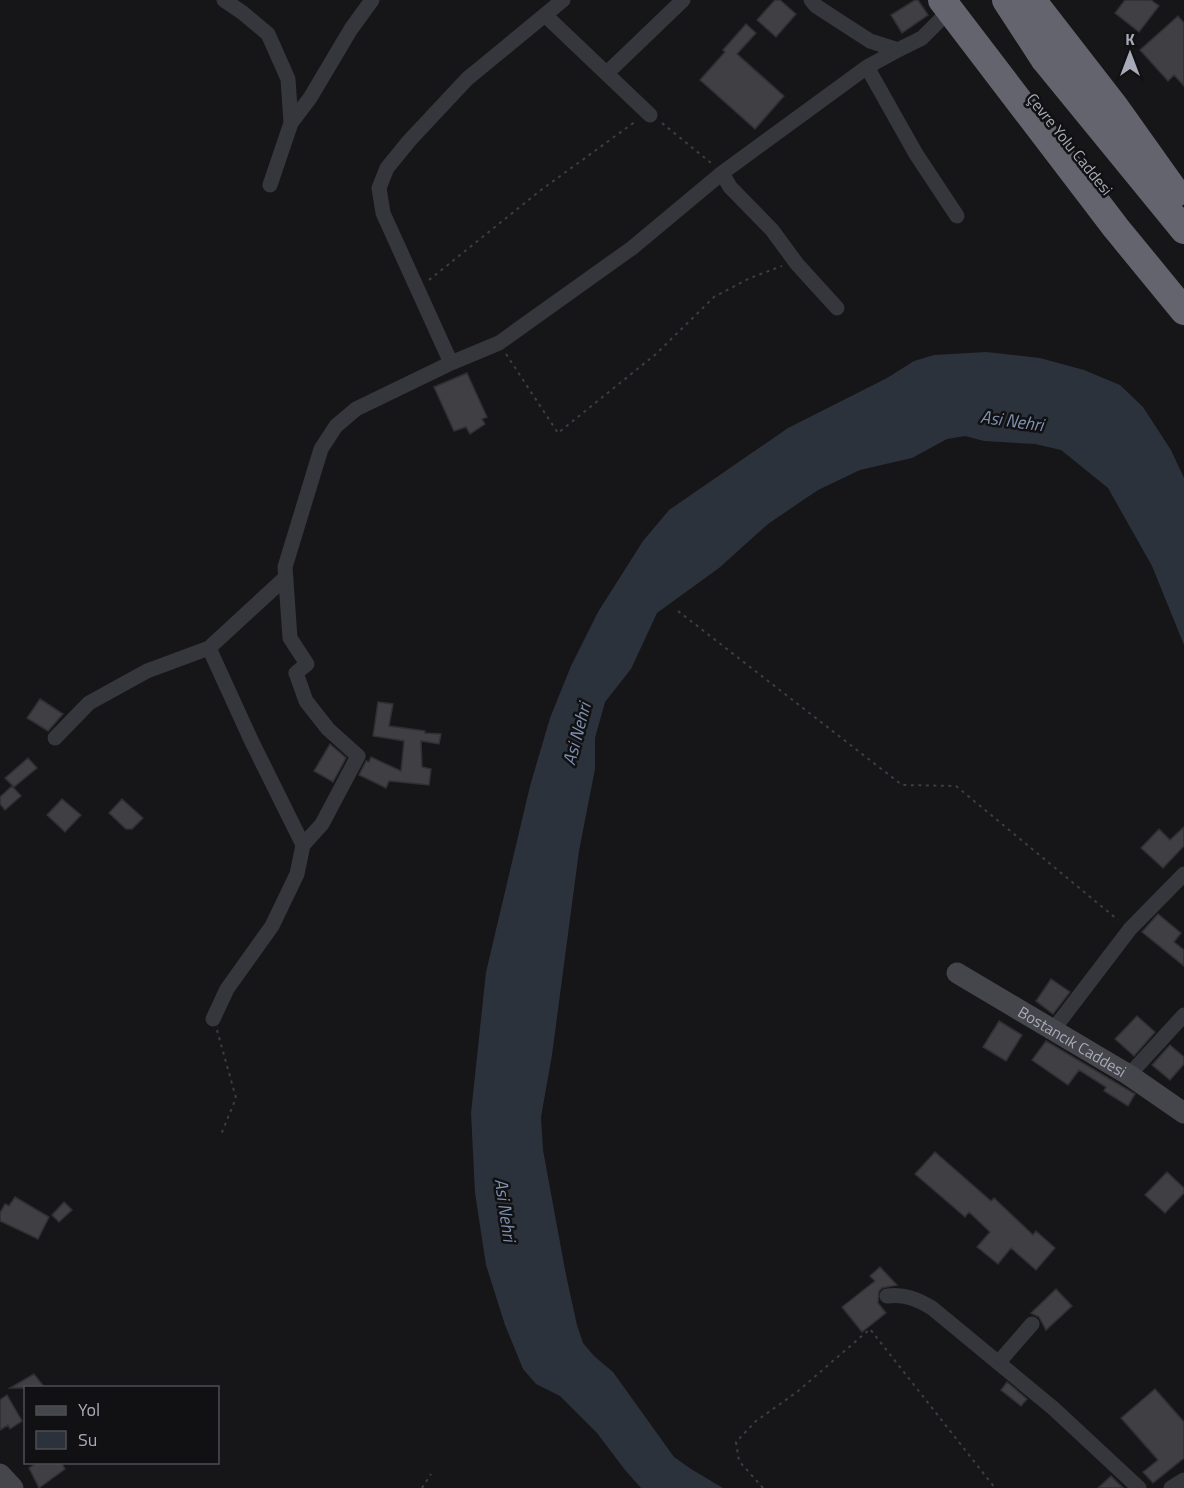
<svg xmlns="http://www.w3.org/2000/svg" width="1184" height="1488" font-family="'Titillium Web',sans-serif">
<rect width="100%" height="100%" fill="#161517"/>
<path fill="#2c323b" d="M986,352L1040,358L1084,370L1120,385L1143,407L1171,450L1184,478V645L1152,566L1108,488L1061,450L1035,444L984,441L965,436L947,439L912,458L860,470L818,490L768,524L719,568L657,613L631,669L605,702L595,738V769L579,851L552,1055L541,1117L543,1150L566,1275L577,1325L583,1343L594,1356L613,1372L674,1457L691,1469L723,1488H641L625,1470L597,1433L560,1396L536,1384L523,1369L505,1325L486,1265L475,1193L471,1113L486,972L530,786L550,718L571,666L598,612L643,541L669,510L788,428L887,378L914,361L934,355Z"/>
<path fill="#403f44" stroke="#302f33" stroke-width="1.5" d="M775,0H780L796,14L776,37L757,20Z
M915,0H918L928,15L902,33L891,15Z
M1125,0H1151L1159,6L1139,32L1115,13Z
M1178,16L1184,23V86L1174,75L1168,81L1140,50Z
M746,24L756,33L737,54L784,96L755,129L700,80L725,52L723,50Z
M467,373L487,417L482,419L485,424L470,434L466,427L454,431L434,387Z
M40,699L63,714L48,731L27,718Z
M378,702L393,704L389,726L425,731V733L441,734L439,744L421,741L422,767L431,769L429,785L389,781L386,788L359,775L366,761L369,762L371,757L401,771L404,741L373,736Z
M330,744L346,758L333,782L314,771Z
M28,758L37,768L14,787L5,778Z
M12,786L21,796L5,810L0,804V797Z
M62,799L81,815L65,832L47,815Z
M122,799L143,818L132,829H126L109,813Z
M1184,827V846L1163,868L1141,848L1159,829L1170,840Z
M1158,914L1181,933L1174,942L1184,950V966L1142,932Z
M1051,979L1070,992L1053,1014L1036,1001Z
M1137,1016L1155,1032L1134,1056L1115,1039Z
M999,1021L1022,1035L1006,1061L983,1047Z
M1046,1041L1135,1094L1128,1106L1104,1091L1106,1087L1079,1070L1068,1085L1032,1060Z
M1170,1045L1184,1057V1064L1170,1080L1152,1065Z
M935,1152L991,1201L994,1198L1033,1235L1036,1231L1055,1248L1036,1270L1011,1248L998,1264L977,1247L990,1232L969,1212L965,1217L915,1174Z
M1167,1172L1184,1188V1193L1165,1213L1145,1195Z
M15,1197L49,1217L38,1239L0,1221V1213L5,1204L9,1206Z
M64,1202L72,1210L59,1222L52,1215Z
M880,1267L897,1285L882,1288L879,1291L878,1303L886,1313L862,1332L842,1307L875,1281L870,1276Z
M1056,1289L1072,1306L1046,1330L1039,1317L1031,1313Z
M34,1374L45,1388H10Z
M1007,1382L1027,1399L1021,1406L1001,1390Z
M1155,1389L1184,1422V1458L1153,1483L1143,1472L1158,1460L1121,1418Z
M7,1395L22,1421L10,1429L8,1425L0,1430V1400Z
M38,1462H61L65,1469L39,1488L29,1468Z
M1111,1476L1123,1488H1098Z"/>
<g fill="none" stroke-linecap="round" stroke-linejoin="round">
<path stroke="#3d3d43" stroke-width="2" stroke-dasharray="3 4.5" stroke-linecap="butt" d="M662,123L711,163
M429,280L541,190L636,121
M506,354L558,433L656,354L714,297L750,278L782,266
M678,611L902,785L956,786L1118,920
M217,1030L236,1098L220,1137
M422,1488L431,1474
M763,1488L739,1461L736,1442L756,1421L797,1392L870,1329L995,1488"/>
<path stroke="#36373c" stroke-width="15" d="M224,0L243,13L268,34L288,79L291,123
M811,0L816,6L870,41L898,50L922,38L954,6
M545,15L650,115
M898,50L867,67L916,154L957,216
M607,73L683,0
M722,173L730,187L772,230L797,264L837,308
M270,185L291,123L310,98L351,29L372,0
M451,363L499,343L632,248L722,173L867,67
M209,648L251,740L303,845L297,874L272,926L227,989L213,1019
M55,738L89,703L147,671L209,648L286,577
M303,845L322,824L358,756L328,729L306,701L296,673L307,664L290,638L285,567L321,449L336,426L356,409L451,363L383,213L379,188L387,168L409,141L467,79L563,0
M1053,1030L1130,929L1184,874
M1129,1075L1184,1015
M887,1296C905,1294 917,1299 932,1308L1053,1408L1139,1488
M999,1362L1032,1324
M1171,1488L1184,1480"/>
<g stroke="#45454c" stroke-width="21">
<path id="s1" d="M957,973L1129,1075L1184,1113"/>
<path d="M0,1474L13,1488"/>
</g>
<path stroke="#63646d" stroke-width="28" d="M942,0L1116,228L1184,311
M1006,0L1045,60L1184,230
M1032,0L1115,107L1176,193"/>
</g>
<g text-anchor="middle" stroke-width="5" stroke-linejoin="round" paint-order="stroke">
<g font-size="16" fill="#a8aab7" stroke="#111012">
<text transform="translate(1070 144) rotate(51)" y="6">Çevre Yolu Caddesi</text>
<text dy="6" stroke="none"><textPath href="#s1" startOffset="134">Bostancık Caddesi</textPath></text>
</g>
<g font-size="18" font-style="italic" fill="#7f92b2" stroke="#111012">
<text transform="translate(1012 421) rotate(8)" y="6">Asi Nehri</text>
<text transform="translate(577 734) rotate(-75)" y="6">Asi Nehri</text>
<text transform="translate(505 1210) rotate(82)" y="6">Asi Nehri</text>
</g>
</g>
<rect x="24" y="1386" width="195" height="78" fill="#111012" stroke="#4d4e54" stroke-width="1.5"/>
<rect x="36" y="1406" width="30" height="9" fill="#45454c" stroke="#4d4e54" stroke-width="1.5"/>
<text x="78" y="1416" font-size="18" fill="#a8aab7">Yol</text>
<rect x="36" y="1431" width="30" height="18" fill="#2c323b" stroke="#4d4e54" stroke-width="1.5"/>
<text x="78" y="1446" font-size="18" fill="#a8aab7">Su</text>
<g transform="translate(1130 54)" stroke="#111012" stroke-width="4.5" paint-order="stroke">
<path d="M0-4.5L10 22L0 15L-10 22Z" fill="#a8aab7"/>
<text y="-9" font-size="16" font-weight="bold" text-anchor="middle" fill="#a8aab7">K</text>
</g>
</svg>
